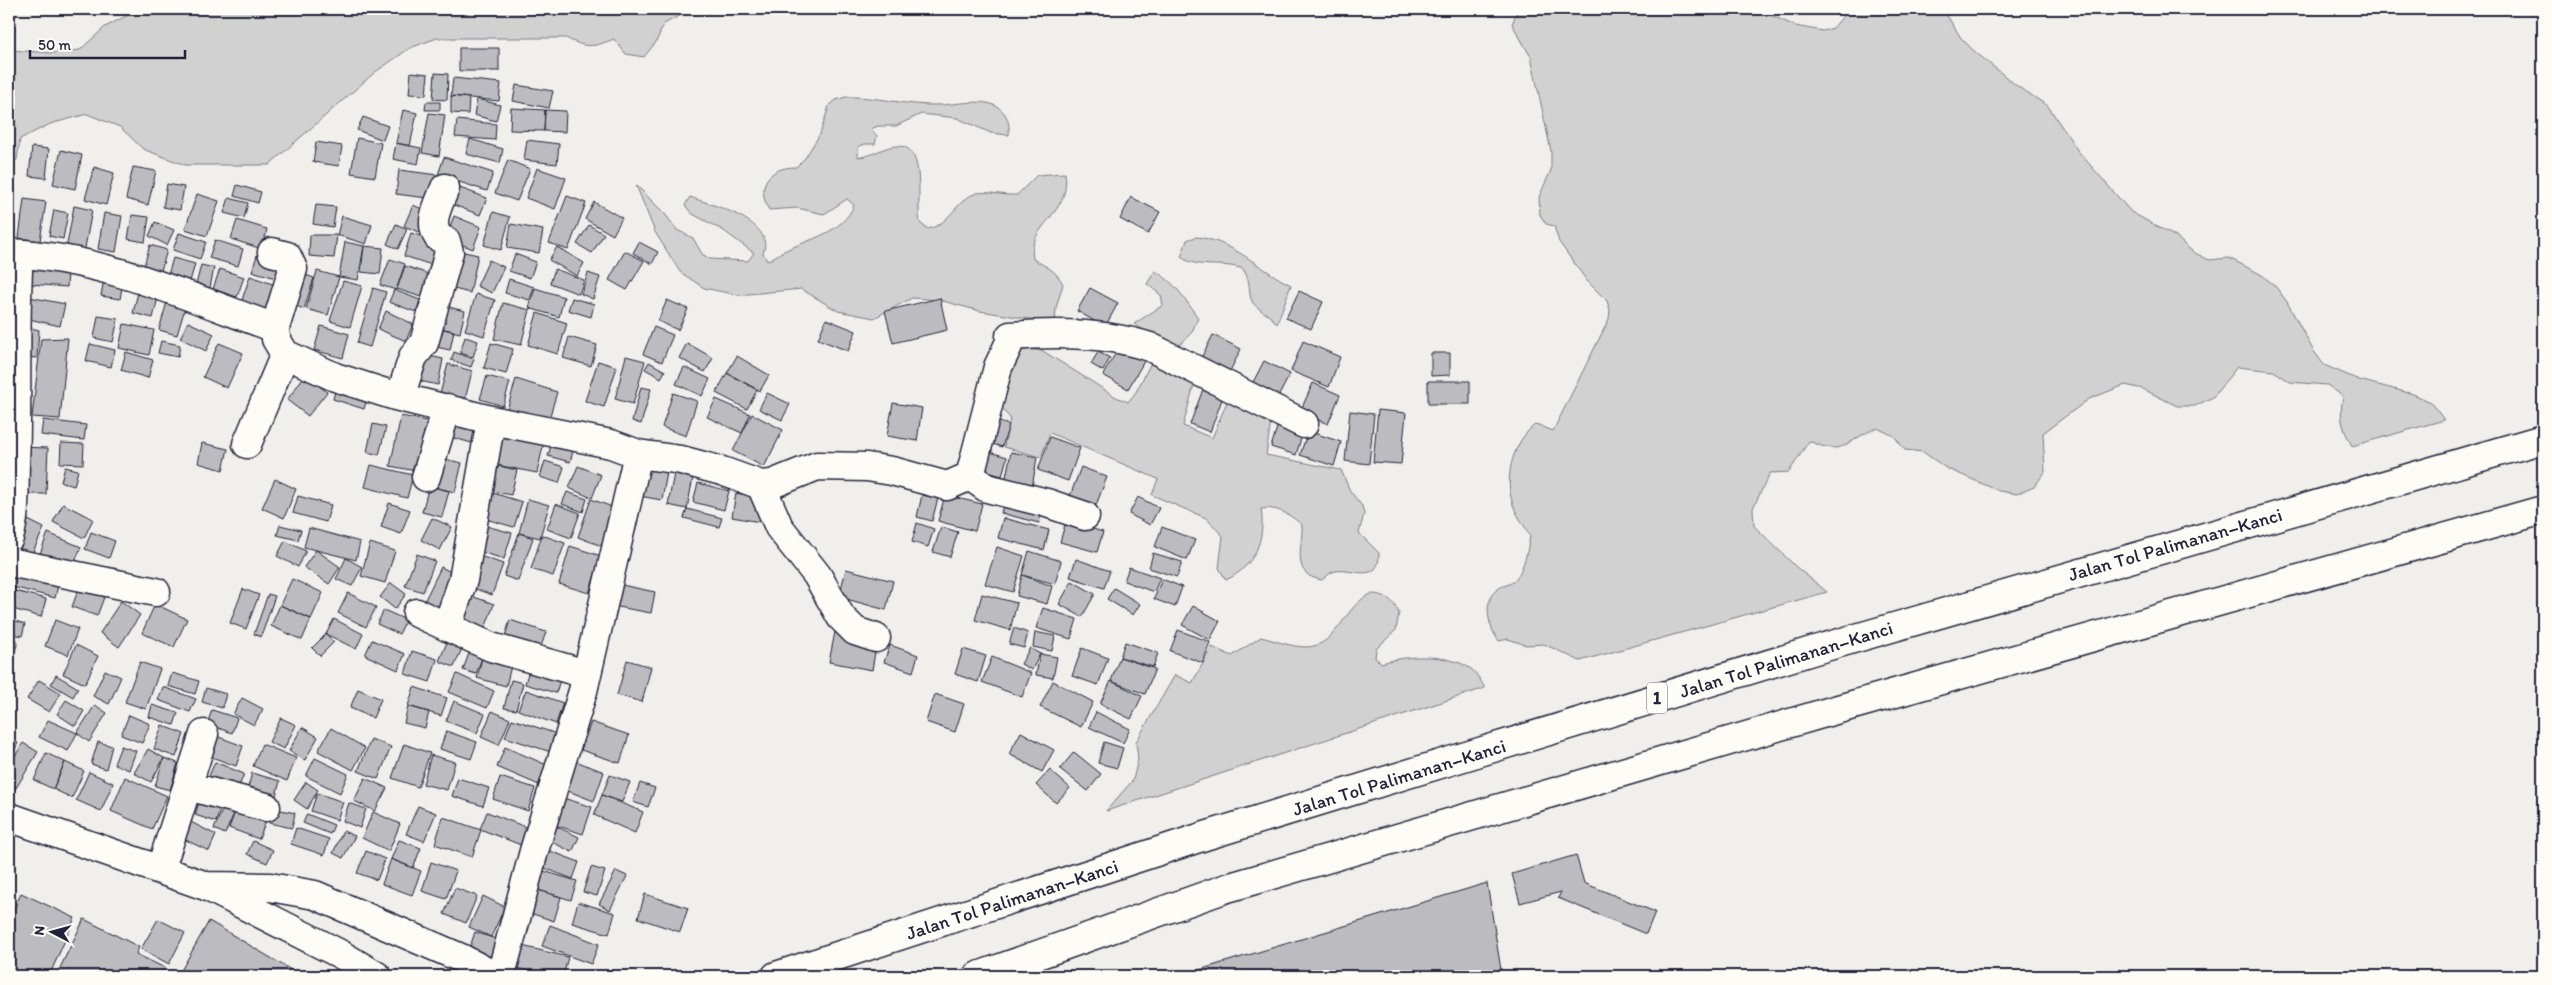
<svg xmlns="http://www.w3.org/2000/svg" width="2552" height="985" font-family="Itim,sans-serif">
<rect width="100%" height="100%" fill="#f0efec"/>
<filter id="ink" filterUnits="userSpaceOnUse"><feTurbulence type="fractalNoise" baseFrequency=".02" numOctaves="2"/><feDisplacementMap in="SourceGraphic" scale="10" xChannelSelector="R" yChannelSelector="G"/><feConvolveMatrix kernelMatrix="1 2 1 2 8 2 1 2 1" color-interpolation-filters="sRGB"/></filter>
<g filter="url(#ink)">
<path fill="#d2d1d1" stroke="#7a7a86" d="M185,9H692L664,24L656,42L644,57L626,54L614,39C593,47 587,49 566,38H437L410,48L374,73L269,165H185L143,149L120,127L87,114L50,124L20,139L17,160L9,159V50L52,53L80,50L105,27L130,14H162Z
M1518,9H1757L1795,26L1823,31L1833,28L1849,9H1943L1961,38L1974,51L2017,86L2048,106L2078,151L2131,212L2176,237L2193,252L2209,260L2229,258L2262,275L2276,287L2287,302L2313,350L2324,365L2359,380L2413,394L2431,402L2444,420L2352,446C2342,427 2339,418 2343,396L2327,385L2290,382L2274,371L2237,367L2213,397L2195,406H2177L2143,389L2125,385L2089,399L2043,433L2045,472L2034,487L2017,494L1999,491L1946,468L1923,452L1905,450L1894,436L1877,428C1845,440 1846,458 1809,441L1789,472L1770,473L1753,508L1754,526L1795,566L1827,592L1580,661L1544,644L1526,645L1508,639L1499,641C1489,629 1481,600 1498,589C1503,585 1511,585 1515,580C1524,569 1528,549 1530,536C1524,524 1515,514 1512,501C1504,475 1514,440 1536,424L1553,431L1609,319L1610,310L1607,301L1587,281L1559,242L1554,226L1546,224L1540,215L1539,197L1551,170V151L1531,57L1512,24Z
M846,97C877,96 907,106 938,105C954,105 982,98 996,106C1007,112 1010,123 1009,135L991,133L957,118L921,114L896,126H878L871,129L877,136L875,144H865L858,147V157C873,157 884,145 899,146C927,146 916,206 920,223L928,229C950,225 957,198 977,193C989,191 1004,196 1017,195L1037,175L1065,173C1072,215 1026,225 1033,259C1046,267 1055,269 1063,284L1056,308L1055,323L980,311L939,300L912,298L874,318L838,311L801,289L738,295L704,288L680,272L655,232L636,185L665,214L677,230L693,238L702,254L710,259L748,261L754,253L724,231L691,213L685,205L690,197C712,205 776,221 763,253L767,261C773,258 778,254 784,251C809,239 843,233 854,205L847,199L824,214L797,208L769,210C755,185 769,167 796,167L805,158L820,134L829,106L836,100Z
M1196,237C1232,240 1260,270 1291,285L1277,324C1270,314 1258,310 1253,303C1247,294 1253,284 1243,269C1222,261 1199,270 1181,257L1187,240Z
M1155,271C1175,282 1185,299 1198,318L1192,332L1175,350L1134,324L1163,305L1161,295L1147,284Z
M1027,349L1043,351L1116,397L1128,402L1136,392L1156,353L1196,377L1183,426L1212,438L1229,397L1271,421L1266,455L1341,470L1350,491L1362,506L1364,514L1359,533L1379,553C1380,585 1352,568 1336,571C1330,572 1327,576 1322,580C1290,575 1303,548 1302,525C1291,515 1276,506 1261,509C1266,540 1254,567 1226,580L1219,568L1223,536L1206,518L1152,495L1158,479L1050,433L1041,457L1004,447L1010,418L1002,409L996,397L1008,357Z
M1371,594C1386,594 1393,600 1399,613L1396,630L1376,649L1375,658L1382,663C1406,655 1449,653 1471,669C1477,673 1481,682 1485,688L1106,811L1133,780L1138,759L1136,742L1175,675L1192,683L1212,647L1232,656L1261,637C1277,641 1291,647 1307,647C1338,646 1344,605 1371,594Z"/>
<path fill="#bcbcc0" stroke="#22223b" d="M459,48H499V71H459Z
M411,72L428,74L426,95L409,94Z
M435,73L448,74L447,100L433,99Z
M453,78L501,83L499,101L451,96Z
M516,85L553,91L549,108L513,101Z
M451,96L469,98L468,114L451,113Z
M477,99L500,105L496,121L474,115Z
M426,102H440V110H425Z
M511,108L545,110L544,131L510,130Z
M403,110L417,113L410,146L396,143Z
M545,110L566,111L565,132L544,131Z
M429,113L445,115L439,156L422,153Z
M363,117L388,126L383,140L357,130Z
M457,120L496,124L495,140L455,137Z
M357,138L381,143L375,177L351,173Z
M470,139L503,149L500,163L466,154Z
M527,140L559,144L557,164L524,160Z
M316,142L342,146L339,166L313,162Z
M396,143L421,148L418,164L393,159Z
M32,147L49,149L46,178L29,176Z
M61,150L82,155L75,189L53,184Z
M444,157L493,173L487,191L438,175Z
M508,160L530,169L517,201L495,193Z
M94,167L114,173L106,205L85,199Z
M133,167L156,171L148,205L126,199Z
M537,168L566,178L555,209L526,198Z
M399,170L438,175L435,199L396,194Z
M9,177H12L10,215H9Z
M167,184L184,187L180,210L163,207Z
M237,185L261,192L258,203L234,196Z
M460,188L487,198L480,215L454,205Z
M197,194L219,201L207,236L185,229Z
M567,196L586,203L568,250L549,243Z
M1131,197L1160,212L1148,234L1120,219Z
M229,198L248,203L244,218L224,213Z
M24,199L46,202L40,241L19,238Z
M594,202L622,218L613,235L585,219Z
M316,205L336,207L333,227L313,224Z
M413,205L435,215L426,235L404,226Z
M74,206L92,210L84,253L66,250Z
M54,210L68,213L63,239L49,236Z
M493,212L510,217L501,250L484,245Z
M104,213L122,216L116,252L98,249Z
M132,215L149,217L145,242L128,239Z
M342,216L372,225L366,244L337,235Z
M454,216L481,227L473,249L446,238Z
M237,220L267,229L262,249L231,239Z
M155,222L174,230L167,245L149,236Z
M396,224L407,229L398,249L387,244Z
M511,224L543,230L539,253L507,248Z
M589,225L604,234L592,253L577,244Z
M179,233L206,242L200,259L173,250Z
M411,233L446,244L438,267L404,256Z
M310,235H337L334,258L309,256Z
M215,240L243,249L238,266L209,258Z
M345,242L364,246L358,280L339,277Z
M639,242L658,252L652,264L633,253Z
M150,245L167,250L158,281L141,276Z
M364,246L383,248L380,274L361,272Z
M557,247L584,263L577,276L549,260Z
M455,250L478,255L470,293L446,287Z
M625,251L644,261L627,290L609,280Z
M258,252L285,260L279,279L252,271Z
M515,254L536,262L530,278L509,271Z
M173,258L195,264L189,285L167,279Z
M390,259L405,264L396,290L380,285Z
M489,260L504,267L492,293L477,286Z
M201,265L214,268L209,292L195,289Z
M405,266L440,278L433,301L397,289Z
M32,267L68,270L67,287L30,284Z
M220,269L244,277L237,297L213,289Z
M555,269L584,280L579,294L550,283Z
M317,271L339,277L328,315L306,309Z
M297,272L314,278L304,309L288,303Z
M588,273L600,277L593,299L581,294Z
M250,276L275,285L265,314L240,306Z
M104,278L123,281L120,299L101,296Z
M509,279L534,287L530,300L505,293Z
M343,281L362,286L350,327L330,321Z
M140,284L160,289L153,318L133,313Z
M373,288L386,292L370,347L357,343Z
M535,288L564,297L559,317L529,308Z
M1090,288L1118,303L1105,327L1077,311Z
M394,290L420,300L416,312L389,302Z
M1299,291L1323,302L1311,329L1286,318Z
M476,294L495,300L484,336L465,330Z
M24,296L65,304L60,326L20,317Z
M572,298L594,304L591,317L568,310Z
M940,298L947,330L893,343L885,311Z
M667,300L688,309L678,330L658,321Z
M167,302L185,308L177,335L159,330Z
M503,303L530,310L521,345L494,339Z
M436,304L465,311L460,333L431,326Z
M386,311L413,324L406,341L378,329Z
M537,313L567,323L558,354L528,345Z
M98,316L118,319L113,342L94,338Z
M826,319L856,331L848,351L818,339Z
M188,322L214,334L206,351L180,338Z
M16,324L39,330L37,358L16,356Z
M124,324L154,330L149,355L119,348Z
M321,326L349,334L343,358L314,350Z
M431,326L454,331L450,350L427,345Z
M654,327L673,335L662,362L643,354Z
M1213,335L1241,349L1226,379L1198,364Z
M465,337L478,341L473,357L460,353Z
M569,337L597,345L591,366L563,358Z
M68,338L60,419L32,417L41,339Z
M161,341L180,345L178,357L158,353Z
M1303,341L1340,357L1329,387L1291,371Z
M1122,342L1147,356L1128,389L1103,375Z
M219,343L243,353L227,388L203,377Z
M491,343L513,349L506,374L484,368Z
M687,343L713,358L705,372L679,358Z
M90,344L115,350L111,367L86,361Z
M126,352L153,360L148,378L121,370Z
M454,352L474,359L471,367L451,360Z
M1098,352L1110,358L1103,371L1091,364Z
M1431,353H1450V375L1431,376Z
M420,354L443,359L438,385L415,380Z
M626,356L645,361L633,404L615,399Z
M737,356L769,375L760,391L727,373Z
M598,361L617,367L604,407L585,401Z
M1264,361L1290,374L1275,403L1249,390Z
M649,362L665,371L661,378L645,369Z
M448,364L472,371L465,400L440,394Z
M684,367L710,379L702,396L676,384Z
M727,373L757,390L747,409L716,393Z
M305,375L327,392L308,416L287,400Z
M487,376L510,382L503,406L480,399Z
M516,379L557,392L546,429L505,417Z
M1428,381H1470V404H1428Z
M1313,383L1340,395L1328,424L1300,412Z
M337,384L368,395L364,409L333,399Z
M1205,384L1225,391L1210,432L1190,424Z
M641,387L651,389L641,424L632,421Z
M673,393L697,401L686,436L662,427Z
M767,393L790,404L782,420L759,409Z
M716,399L750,414L742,433L707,417Z
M893,403L922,408L917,441L887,436Z
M1378,410L1406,413L1401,464L1373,462Z
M1350,411L1374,414L1369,464L1345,461Z
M752,414L783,430L764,467L733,451Z
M448,415L485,425L479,445L443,435Z
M401,416L427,421L416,471L390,466Z
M990,419L1009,425L1002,447L984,441Z
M43,420L86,425L84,440L41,435Z
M1279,421L1304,429L1296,455L1271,447Z
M373,424L386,427L379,455L367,452Z
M494,426L545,437L537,473L486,463Z
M1308,431L1341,442L1334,466L1300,455Z
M554,435L576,441L570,462L548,456Z
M1050,437L1080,448L1068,481L1038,470Z
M61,443L84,444L83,464L60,463Z
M202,443L228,449L223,470L198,463Z
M19,447L48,448L46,494H18Z
M983,450L1007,457L1002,476L977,469Z
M1011,452L1037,457L1032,487L1005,482Z
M436,457L462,463L455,492L429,486Z
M545,461L564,467L559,483L540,477Z
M486,463L517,470L511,495L480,488Z
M645,463L668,467L662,500L639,496Z
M676,463L695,467L687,509L668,505Z
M371,465L413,475L407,498L365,487Z
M578,466L601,475L592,498L569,488Z
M65,467L78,470L74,486L61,482Z
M1081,467L1107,477L1096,505L1070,496Z
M275,479L296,489L284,518L262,508Z
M698,483L729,491L724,510L693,502Z
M429,486L449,491L442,517L422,512Z
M490,492L522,502L514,527L482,518Z
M567,492L587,499L583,512L562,504Z
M736,493L765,499L760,522L732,517Z
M1006,493L1044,503L1039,523L1001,513Z
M922,495L938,498L932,521L917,517Z
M945,495L982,504L975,531L938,521Z
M298,496L331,505L326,522L293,513Z
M1138,497L1159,508L1150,525L1129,514Z
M528,499L549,505L540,538L519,533Z
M591,499L620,510L607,548L578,537Z
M389,503L410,510L401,534L381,527Z
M63,504L93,519L84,538L53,522Z
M556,504L580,513L571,538L547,529Z
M687,509L722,518L719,527L684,518Z
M24,518L44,528L31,556L11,546Z
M432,518L452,527L440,550L421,540Z
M1003,518L1049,530L1044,550L998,538Z
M1066,521L1103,532L1097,552L1060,542Z
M917,523L934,529L928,547L912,542Z
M280,525L301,530L298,540L277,535Z
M486,526L512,533L504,559L478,551Z
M941,527L958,532L950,557L933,552Z
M1162,527L1195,540L1187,560L1155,547Z
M309,528L360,542L356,560L304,547Z
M91,532L115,541L109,558L85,549Z
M48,533L81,547L71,572L38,559Z
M519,533L533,538L518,581L504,576Z
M542,535L565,543L553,576L531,569Z
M285,541L306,551L298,567L277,556Z
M370,543L395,551L385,583L361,576Z
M570,546L601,556L589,593L559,584Z
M997,547L1024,556L1013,592L985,584Z
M316,550L340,567L329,584L304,567Z
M1029,551L1061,561L1055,584L1022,575Z
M1153,553L1182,562L1177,577L1149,568Z
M417,554L435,561L423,592L405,586Z
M480,556L503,564L492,595L470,587Z
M346,558L362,567L352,586L336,579Z
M1076,559L1110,571L1104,588L1070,577Z
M441,567L461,577L443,615L422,606Z
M1129,567L1160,578L1154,592L1124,581Z
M846,569L893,581L886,610L839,597Z
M9,571L60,577L55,598L9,586Z
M1022,575L1052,586L1047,604L1017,596Z
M292,579L323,593L311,619L280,605Z
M1162,579L1182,587L1175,607L1154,599Z
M1072,581L1095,594L1082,617L1059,604Z
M81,582L106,592L97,616L72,607Z
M391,583L406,594L395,609L380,597Z
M617,584L655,592L651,613L613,606Z
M1114,588L1140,604L1133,615L1107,599Z
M243,589L259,595L246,629L230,623Z
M11,590L46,599L41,617L9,608Z
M460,592L494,604L483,634L450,623Z
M348,593L376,607L366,627L338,613Z
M268,594L275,596L261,637L254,634Z
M982,594L1017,603L1010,630L975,620Z
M121,601L140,615L119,647L100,633Z
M155,604L187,619L174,647L142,633Z
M280,605L311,619L302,640L271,626Z
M1193,606L1220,621L1210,640L1182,625Z
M1043,608L1077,619L1071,639L1036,628Z
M384,610L406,620L399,634L377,624Z
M9,619L25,624L22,636L9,633Z
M334,619L363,634L356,649L326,634Z
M55,620L78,629L68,655L45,646Z
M510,620L546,632L538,655L503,643Z
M1014,628L1028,633L1024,648L1009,644Z
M1178,630L1210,642L1203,663L1170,651Z
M835,632L877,640L872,670L829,662Z
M1035,632L1055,636L1052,651L1033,647Z
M451,633L466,639L454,667L439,661Z
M326,634L334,642L320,656L312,648Z
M9,638L18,642L11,662L9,661Z
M372,640L405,654L398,670L365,655Z
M473,642L486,647L476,674L463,670Z
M1125,642L1158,653L1153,667L1120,657Z
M76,645L98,656L85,684L63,674Z
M890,645L918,655L913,672L884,662Z
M1030,648L1040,654L1032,670L1021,664Z
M1082,648L1108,658L1098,685L1072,676Z
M963,649L986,656L978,682L955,674Z
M412,651L437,659L430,682L405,674Z
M1040,654L1057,657L1053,678L1036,675Z
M992,657L1031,673L1022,697L982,682Z
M1120,657L1155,669L1145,694L1111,681Z
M482,658L511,666L506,686L477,678Z
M627,660L651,667L642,702L617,695Z
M140,662L160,669L146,709L125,702Z
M531,662L563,670L556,693L525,684Z
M105,670L121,677L109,704L93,696Z
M172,673L199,681L195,694L168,686Z
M457,674L494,691L487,708L449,692Z
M56,675L78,688L73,697L51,684Z
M39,680L61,693L49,712L27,699Z
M511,680L523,683L516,710L504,708Z
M1053,681L1093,702L1081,727L1040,707Z
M1111,681L1142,696L1131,719L1100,704Z
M163,687L196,699L190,712L158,700Z
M414,687L447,698L441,716L408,706Z
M206,688L226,694L222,708L202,702Z
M358,689L381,699L373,718L350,708Z
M526,690L563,703L556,724L518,710Z
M935,694L964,704L955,732L926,722Z
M242,698L263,709L254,725L233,714Z
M66,700L84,711L75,726L57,714Z
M454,701L485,714L477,733L446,721Z
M95,705L107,713L89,742L77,733Z
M152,705L178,713L174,725L149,717Z
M408,706L429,712L425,728L404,723Z
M212,710L237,718L232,733L207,724Z
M492,711L510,719L499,745L481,737Z
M1096,712L1130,729L1123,743L1089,727Z
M129,715L150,724L142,743L121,735Z
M281,718L296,725L284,749L269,742Z
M512,719L560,735L554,753L505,737Z
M48,720L77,733L68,751L39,737Z
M591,722L629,735L620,763L581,750Z
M162,725L184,734L176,757L154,749Z
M302,727L318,737L305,760L289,751Z
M331,728L365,748L353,770L318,751Z
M446,731L477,742L471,759L440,749Z
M1021,732L1054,750L1042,772L1009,754Z
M208,733L243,746L236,766L201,753Z
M9,738L18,743L9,762Z
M371,739L391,747L378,779L358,771Z
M98,742L112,746L106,769L91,764Z
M1104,742L1123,748L1117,768L1098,763Z
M23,743L38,752L16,788L9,783V766Z
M262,744L296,758L287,781L253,766Z
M404,744L430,753L418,787L392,778Z
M121,746L136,751L129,770L114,764Z
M505,747L547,765L539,785L497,767Z
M148,749L164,758L151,782L134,773Z
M1074,752L1101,774L1088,791L1060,769Z
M46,753L65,762L53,789L34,780Z
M431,755L455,762L447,790L423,784Z
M164,758L178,763L170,790L155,786Z
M315,758L348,774L340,793L306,776Z
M573,760L604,772L594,801L563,789Z
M65,762L84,771L72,798L53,789Z
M215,762L244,774L235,796L206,783Z
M1050,770L1070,788L1056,803L1036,785Z
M89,772L113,783L101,811L76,800Z
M252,773L280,781L274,803L246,795Z
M610,775L630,782L622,802L602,795Z
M125,777L167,796L152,829L111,811Z
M500,777L535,788L528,811L493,799Z
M365,778L387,788L375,811L354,801Z
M458,778L489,788L483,806L452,796Z
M306,782L318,790L307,809L294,800Z
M640,783L655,788L648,807L633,802Z
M202,793L223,800L216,822L195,815Z
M317,793L343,802L337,820L311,811Z
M602,795L643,812L635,833L594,815Z
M557,796L592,807L583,834L549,823Z
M228,797L239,802L225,834L214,829Z
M239,801L269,812L259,839L229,828Z
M349,803L366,809L360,828L343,821Z
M418,806L436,813L424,841L406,834Z
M272,808L295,813L292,828L269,823Z
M373,812L400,824L389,851L362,838Z
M487,812L528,828L521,845L480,829Z
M307,814L334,825L330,834L303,823Z
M443,817L481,830L472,857L435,844Z
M185,819L216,835L209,851L177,836Z
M549,823L579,837L572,852L542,837Z
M296,828L329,839L324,855L291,844Z
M343,831L355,836L343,858L333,853Z
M399,840L421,848L413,868L391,859Z
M253,841L273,850L267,863L247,854Z
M545,849L579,862L573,879L539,866Z
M366,851L385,859L377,880L357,873Z
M1576,855L1584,883L1655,912L1646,934L1558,898L1561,892L1520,903L1512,874Z
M391,859L421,871L412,895L382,884Z
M431,862L456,871L446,899L422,891Z
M591,867L605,871L597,896L583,892Z
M543,871L577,881L571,900L538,890Z
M616,871L627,876L610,910L599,904Z
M1487,883L1502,976H1179Z
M455,888L477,896L466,923L444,914Z
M538,890L561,897L554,921L530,913Z
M21,893L75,918L49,976H9V921Z
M645,894L688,908L680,932L638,918Z
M483,896L505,907L491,937L469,927Z
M578,902L615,913L609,934L572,923Z
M84,919L139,947L136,954L165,968L161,976H56Z
M158,919L185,933L169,964L141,949Z
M209,921L246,943L301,976H178Z
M550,925L599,944L591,964L542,946Z
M475,932L508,943L501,964L468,953Z
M522,946L568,957L563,976H549L516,968Z
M508,970L528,976H506Z"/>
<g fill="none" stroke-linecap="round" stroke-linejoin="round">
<g stroke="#22223b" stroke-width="31">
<path id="minor" d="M272,252L287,256L293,269L275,328
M9,253C101,257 189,297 275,328L276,339L285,354L335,377L395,396L491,420L611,444L638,454L583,691L534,851L502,971L495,974L489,973L461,958L315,895L270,887L206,886
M1010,336C1056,332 1105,332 1150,347L1304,424
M400,397L413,357L424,343L449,252L446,241L438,237C428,222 439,204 445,188
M247,444L285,354
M638,454L681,460L722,471L761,485L772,484L817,466L867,467L892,471L947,486L970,476L998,367L1008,346
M970,476L987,488L1047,503L1085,516
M426,477L447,408
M761,485L779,527L817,575L841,617L855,631L876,638
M9,538C16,515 14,489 15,465C18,395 14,324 19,254
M9,562L156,592
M417,613L491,647L586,674
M447,627L463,580L491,420
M188,786L266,807
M9,817L206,886L340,954L377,976
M161,868L204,734"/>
</g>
<g stroke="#22223b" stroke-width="31">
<path id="highway" d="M776,976L1205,836L1473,754L1815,650L2543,439
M978,976L1227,888L1828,712L2543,510"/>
</g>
<use href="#minor" stroke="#fdfcf7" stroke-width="28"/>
<use href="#highway" stroke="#fdfcf7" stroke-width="28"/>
</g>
</g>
<g text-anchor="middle" stroke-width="5" stroke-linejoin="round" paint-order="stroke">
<rect fill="#fdfcf7" stroke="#646373" stroke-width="1" x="1647" y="682.5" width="20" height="31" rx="4"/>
<g font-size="18" font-weight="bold" fill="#22223b">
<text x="1657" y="704">1</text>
</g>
<g font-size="19" fill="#22223b" stroke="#fdfcf7">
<text transform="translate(2175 544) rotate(-16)" y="7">Jalan Tol Palimanan–Kanci</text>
<text transform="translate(1786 659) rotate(-17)" y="7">Jalan Tol Palimanan–Kanci</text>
<text transform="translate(1399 777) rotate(-17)" y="7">Jalan Tol Palimanan–Kanci</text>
<text transform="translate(1012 899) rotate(-18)" y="7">Jalan Tol Palimanan–Kanci</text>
</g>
</g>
<rect width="2552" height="985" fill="none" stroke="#fdfcf7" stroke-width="30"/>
<rect x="15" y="15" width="2522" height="955" fill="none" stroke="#22223b" stroke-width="2" filter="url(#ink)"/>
<g transform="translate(52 932) rotate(276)" stroke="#fdfcf7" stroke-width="4" paint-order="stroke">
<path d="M0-4L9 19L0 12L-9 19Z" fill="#22223b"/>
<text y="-8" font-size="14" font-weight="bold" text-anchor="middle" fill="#22223b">N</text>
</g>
<path d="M30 50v8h155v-8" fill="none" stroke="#22223b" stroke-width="2.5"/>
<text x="38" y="50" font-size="15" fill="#22223b" stroke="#fdfcf7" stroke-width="4" paint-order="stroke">50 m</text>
</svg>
